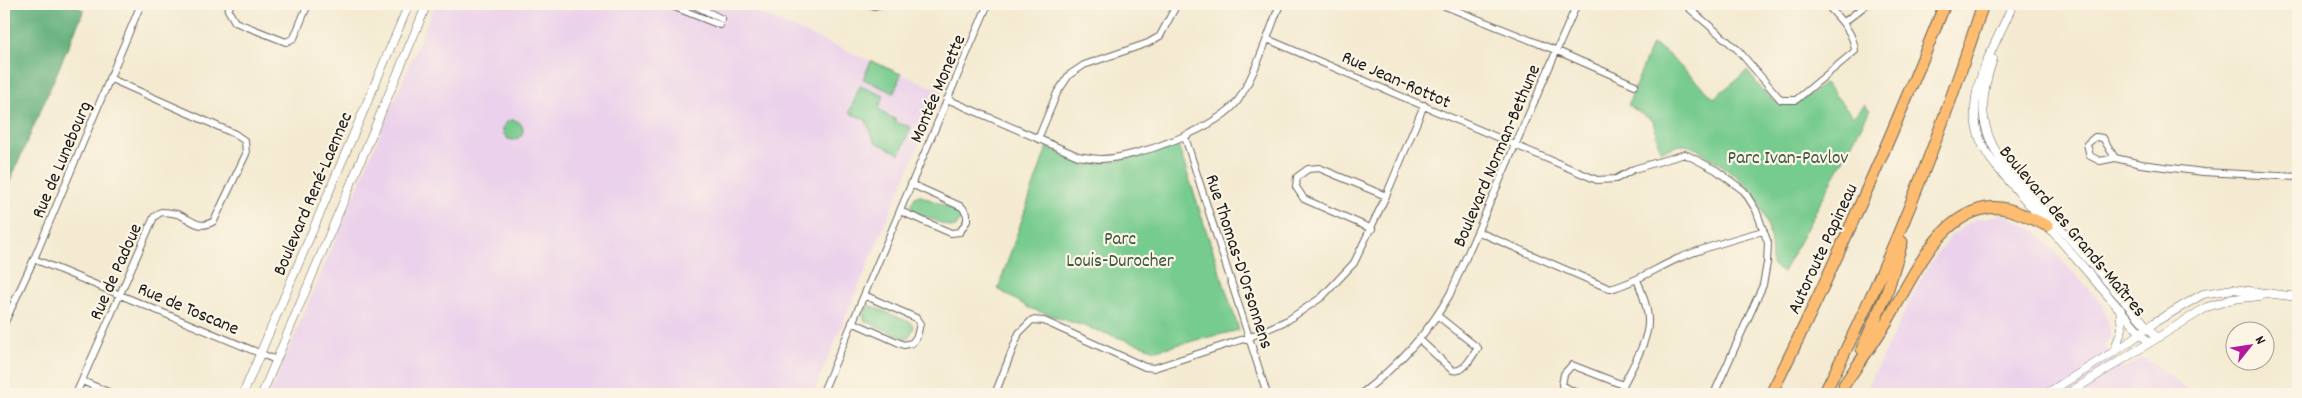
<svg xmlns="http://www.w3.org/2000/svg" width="2302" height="398" font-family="Dekko,sans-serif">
<rect width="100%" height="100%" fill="#fcf5e5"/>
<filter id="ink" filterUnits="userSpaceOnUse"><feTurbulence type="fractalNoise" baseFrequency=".02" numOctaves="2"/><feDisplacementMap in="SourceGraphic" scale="10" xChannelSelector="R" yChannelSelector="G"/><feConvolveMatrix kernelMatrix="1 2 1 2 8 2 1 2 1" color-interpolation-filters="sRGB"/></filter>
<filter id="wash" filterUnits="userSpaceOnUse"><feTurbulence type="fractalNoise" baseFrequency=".0096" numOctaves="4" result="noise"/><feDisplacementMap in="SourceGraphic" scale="20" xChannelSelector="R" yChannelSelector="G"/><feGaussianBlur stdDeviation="1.12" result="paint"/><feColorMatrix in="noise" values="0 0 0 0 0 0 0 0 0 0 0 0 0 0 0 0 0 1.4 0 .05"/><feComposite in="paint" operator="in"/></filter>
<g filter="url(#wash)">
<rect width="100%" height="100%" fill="#f4ead1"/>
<path fill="#ebd1eb" d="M435,4H737L942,91L813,394H270Z
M2003,214L2036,231L2103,305L2112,336L2103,347L2124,369L2142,358L2157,365L2191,394H1864L1924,272L1951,236L1972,221Z"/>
<path fill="#76cb8e" stroke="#497455" d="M1652,44L1664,51L1714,98L1747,71C1779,111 1784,116 1825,83L1853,116L1865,105L1870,110L1783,272L1772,265C1772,213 1755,185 1711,158C1703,153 1693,145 1683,145C1676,145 1667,150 1660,151L1653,121L1628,105Z
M871,61L901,74L894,93L863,79Z
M860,86L884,96L879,109L884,112V114L895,119V122L911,127L900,154L875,142L865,119L849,113Z
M503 130a10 10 0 1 1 20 0a10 10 0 1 1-20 0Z
M1177,142L1239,330L1156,350L1029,308L998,289L1047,147L1085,166L1131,158Z
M919,195L960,212L962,217L956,227H950L913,211L911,204L915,197Z
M871,306L912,323L914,328L908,338L902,337L865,321L863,315L867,307Z"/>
<path fill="#60af79" stroke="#3e664a" d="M4,4H70L84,10L4,195Z"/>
</g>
<g filter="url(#ink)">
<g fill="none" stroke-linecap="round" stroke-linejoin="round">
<g stroke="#68645b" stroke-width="8">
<path id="minor" d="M231,4L228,10L235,22L286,42L294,38L308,4
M667,4L720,25
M692,4L722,19
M865,4L875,6L882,4
M1440,4L1555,50L1635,85
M1684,4L1738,50L1781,100H1796L1855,51C1854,32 1838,17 1826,4
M1843,23L1867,4
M1267,39L1597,180L1616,179L1634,169L1685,154L1716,170L1744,191L1756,210L1768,243L1767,263L1763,285L1714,394
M947,99L1078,156C1085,157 1093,159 1101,159C1134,159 1220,128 1239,99C1257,70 1268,35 1280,4
M1185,137L1267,394
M1038,139L1057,93L1069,75L1084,65L1148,43L1160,36L1177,4
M2115,158L2103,138L2095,137L2087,144L2090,156L2100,161L2115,158L2141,164L2203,172L2298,177
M900,211L951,233L960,232L967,221V214L962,207L911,184
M1372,229L1304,199L1296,187L1297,177L1308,169L1319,168L1386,196
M1479,232L1610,289C1634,283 1655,269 1677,259C1705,247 1734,239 1763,231
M34,259L276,360
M852,322L904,345L912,343L917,336L920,324L916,318L864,295
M4,324L34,259L141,4
M1420,340L1452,370C1464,374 1471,357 1478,348L1438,316
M82,381L113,394
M76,394L154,217L161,212C166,212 172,213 177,214C192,219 198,231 214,221L246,154L245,141L235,134L109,78
M822,394L988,4
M995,394L1019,333L1032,320L1044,321L1145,367L1154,368L1250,337L1288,320L1322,297L1354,263L1386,196L1424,105
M1361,394C1397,366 1428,334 1450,294L1577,4
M1578,394L1562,385L1564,374L1572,365L1623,385
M1619,394C1627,375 1649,342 1648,321C1648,307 1642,293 1637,279"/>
</g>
<g stroke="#68645b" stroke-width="9">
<path id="tertiary" d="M2013,4C1990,59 1950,110 1996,166L2148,342
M1993,59C1979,99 1978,128 2004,164L2157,338
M2115,349L2122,329L2120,309
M243,394L409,4
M262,394L427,4
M2046,394L2128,343L2155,322L2203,294L2233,289L2298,297
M2067,394L2207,307L2233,299L2260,296"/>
</g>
<g stroke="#68645b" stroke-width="13">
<path id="motorway" d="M1862,349L1886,295L1902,242
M1844,385C1859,363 1875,341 1889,318C1912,279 1936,217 1987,208C2009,205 2029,218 2048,226
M1771,394C1835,266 1892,136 1945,4
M1824,394C1888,269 1940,138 1983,4"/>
</g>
<use href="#minor" stroke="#fff" stroke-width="6"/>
<use href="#tertiary" stroke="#fff" stroke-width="8"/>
<use href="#motorway" stroke="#fdbc70" stroke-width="11"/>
</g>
</g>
<g text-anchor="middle" stroke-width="4.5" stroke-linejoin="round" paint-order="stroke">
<g font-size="19" fill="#1c1c1c" stroke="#fcf5e5">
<text transform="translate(1397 78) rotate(24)" y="7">Rue Jean-Rottot</text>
<text transform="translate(936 88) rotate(-67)" y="7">Montée Monette</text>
<text transform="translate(1495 155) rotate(-67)" y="7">Boulevard Norman-Bethune</text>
<text transform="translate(60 159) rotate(-67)" y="7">Rue de Lunebourg</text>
<text transform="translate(311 193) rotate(-67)" y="7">Boulevard René-Laennec</text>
<text transform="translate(2074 230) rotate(50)" y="7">Boulevard des Grands-Maîtres</text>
<text transform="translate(1821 248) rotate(-65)" y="7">Autoroute Papineau</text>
<text transform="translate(1241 261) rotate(72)" y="7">Rue Thomas-D'Orsonnens</text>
<text transform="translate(114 271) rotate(-66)" y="7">Rue de Padoue</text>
<text transform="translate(189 307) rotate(23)" y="7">Rue de Toscane</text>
</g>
<g font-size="19" fill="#3c5944" stroke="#fcf5e5">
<text x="1788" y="163">Parc Ivan-Pavlov</text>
<text x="1120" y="244">Parc<tspan x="1120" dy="22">Louis-Durocher</tspan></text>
</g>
</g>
<rect width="2302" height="398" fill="none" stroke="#fcf5e5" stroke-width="20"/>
<g transform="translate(2250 346) rotate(60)"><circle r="24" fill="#fcf5e5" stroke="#a29e95"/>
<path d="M0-4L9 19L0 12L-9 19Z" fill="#b5179e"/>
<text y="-8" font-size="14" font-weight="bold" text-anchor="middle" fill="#1c1c1c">N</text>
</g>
</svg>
